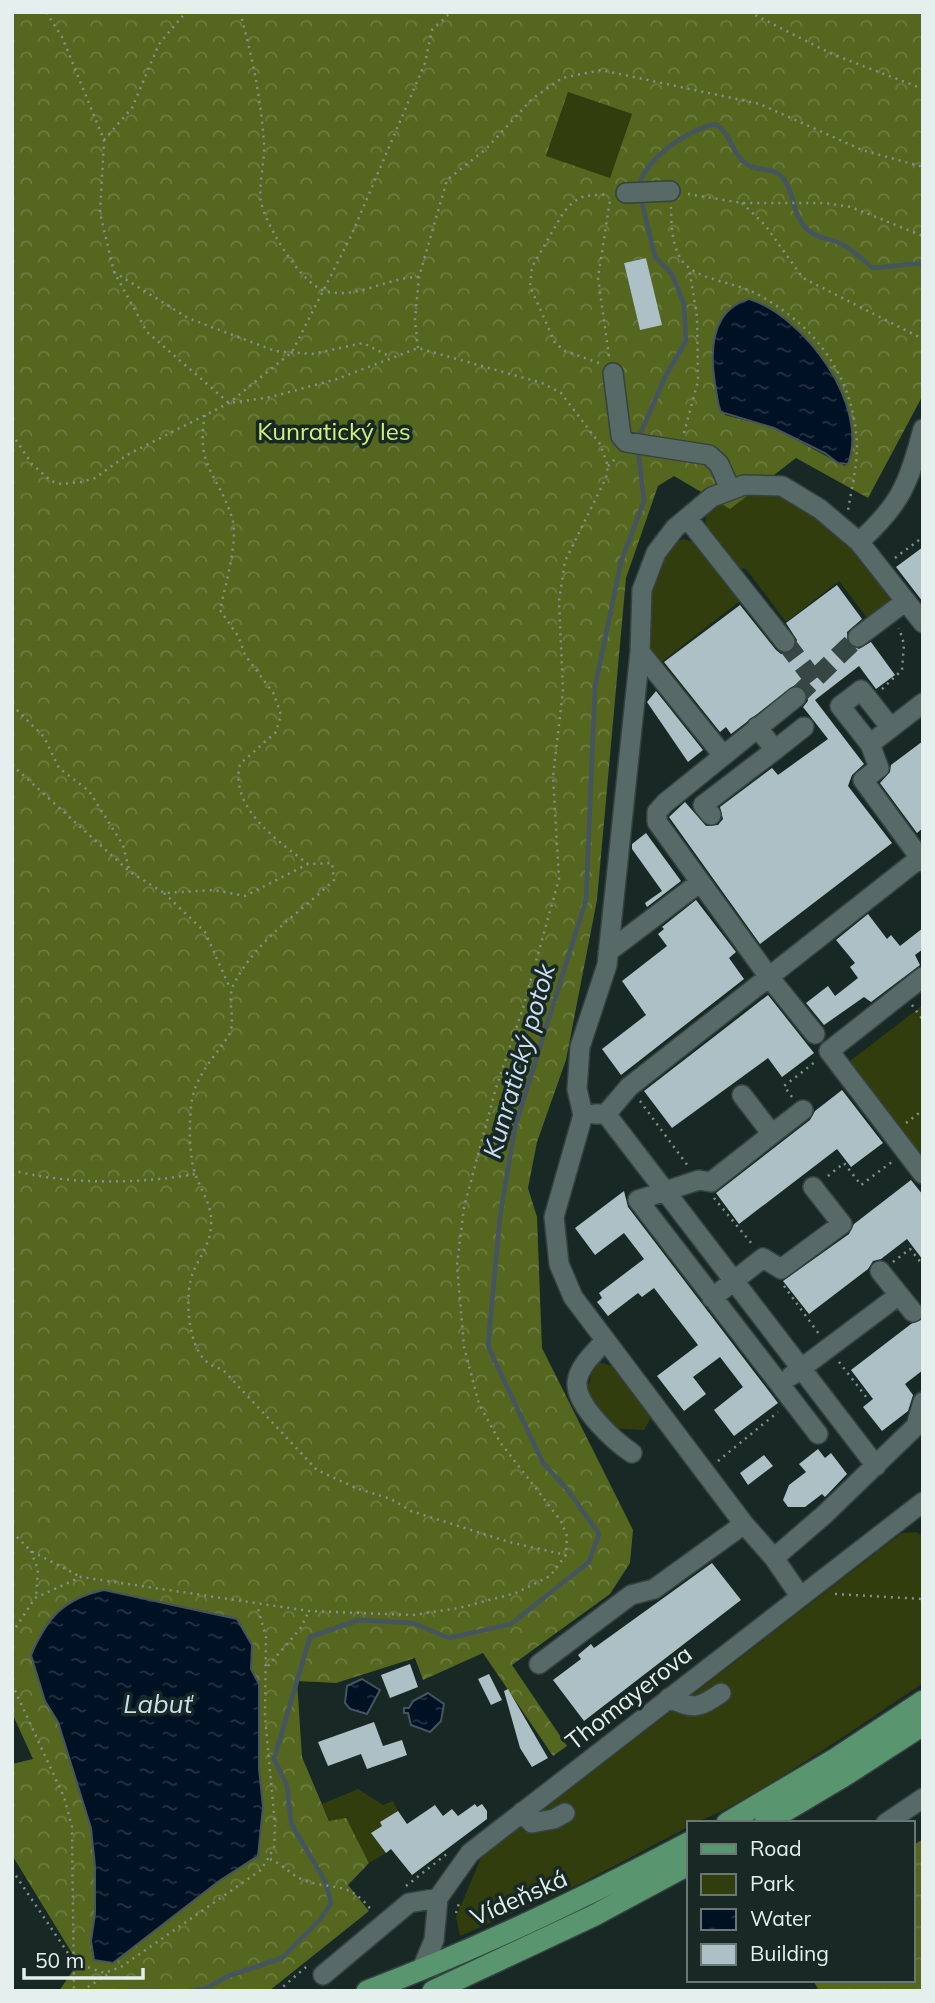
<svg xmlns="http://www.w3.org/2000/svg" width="935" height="2003" font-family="Mulish,sans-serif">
<defs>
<pattern id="forest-crowns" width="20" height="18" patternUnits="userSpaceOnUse" patternTransform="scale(1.75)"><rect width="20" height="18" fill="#55661f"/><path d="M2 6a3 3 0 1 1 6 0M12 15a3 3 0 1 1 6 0" fill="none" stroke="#6d7c40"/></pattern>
<pattern id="water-ripples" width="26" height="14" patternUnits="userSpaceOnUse" patternTransform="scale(1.75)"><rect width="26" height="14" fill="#001124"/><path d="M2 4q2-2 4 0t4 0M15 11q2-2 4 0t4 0" fill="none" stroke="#253444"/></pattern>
</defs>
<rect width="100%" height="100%" fill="#172825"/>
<path fill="#323d0d" d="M568,92L632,114L610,178L546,157Z
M748,492C758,493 771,491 781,494C811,503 873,571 895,596L868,619L839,581L786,622L746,569L735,568C702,524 685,515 748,492Z
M683,539L694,542L740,601L659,664L647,645L648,596L659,563L673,544Z
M923,1005V1157L850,1061Z
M599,1362L614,1367L663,1431L650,1419L644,1430L610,1428L585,1395L584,1386L590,1382L592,1365Z
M916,1532L923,1537V1683C886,1708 721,1823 688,1823V1827L582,1883L460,1936L456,1917L481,1858L876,1553L870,1541L878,1551L902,1533Z
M358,1789L383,1805L393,1801L398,1811L380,1822L382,1826L371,1833L386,1853L369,1863L346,1819L330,1822L322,1804Z"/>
<path fill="url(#forest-crowns)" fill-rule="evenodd" d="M12,12H923V395L868,498L796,458L730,509L674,476L658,486L626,578L597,900L566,1060L537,1142L528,1188L537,1217L542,1348L633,1530L630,1563L610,1594L512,1665L567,1746L553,1756L483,1653L423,1680L415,1658L336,1683L297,1681L302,1757L329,1821L346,1818L369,1863L348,1885L369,1911L269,1991H59L78,1963L12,1855V1764L33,1759L12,1713ZM568,92L632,114L610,178L546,156ZM646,258L661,324L640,329L624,263ZM759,302C803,333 852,376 851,435C851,447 852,456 845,466L774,428L725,415L718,400ZM104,1590L213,1613L252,1645L251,1669L259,1684L260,1719L259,1769L263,1807L258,1856L219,1881L113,1963L95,1960L91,1941L95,1914V1866L91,1828L58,1722L45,1701L31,1655C50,1611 60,1605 104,1590Z
M923,1839V1991H819L813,1980H912V1846Z"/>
<path fill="url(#water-ripples)" stroke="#455461" stroke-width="2" d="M749,299C804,316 870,405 848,464L838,463L825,453L774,428L721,412C717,404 717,393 715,384C710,352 710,310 749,299Z
M104,1590L237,1619L252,1645L251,1669L259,1684V1769L263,1807L258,1856L219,1881L113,1963L94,1960L91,1941L95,1914V1866L91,1828L58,1722L45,1701L31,1655C47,1618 63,1599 104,1590Z
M362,1679L380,1690L367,1714L350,1709L345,1703L347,1686Z
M428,1693L444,1704L441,1721L430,1732L411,1725L408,1713H404V1708H409L413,1701Z"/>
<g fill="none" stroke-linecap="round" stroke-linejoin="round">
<path stroke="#455461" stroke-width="4.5" d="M638,187C647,157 686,131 715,124C732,133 731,155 748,165C759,172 773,166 783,178C794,191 792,213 805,227C816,240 830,237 843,245C854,251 864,261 873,268L923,263
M639,437L664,379L686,341L684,304L672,274L655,257L641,198
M130,1991H162
M190,1991L207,1988L228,1976L282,1958L320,1920L331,1903L326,1883L291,1823L287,1785L274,1759L310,1637L359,1620L413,1623L449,1638L511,1624L589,1562L599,1534L567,1489L543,1463L488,1346L500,1217L515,1127L586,900L595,687L621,562L644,501L638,449"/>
</g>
<path fill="#acc0c5" d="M646,258L662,325L640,330L624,263Z
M923,547V602L896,567Z
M837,585L862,619L847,632L848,644L859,649L871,642L895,675L876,689L859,666L815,700L864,764L852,775L848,786L892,843L760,944L669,817L685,802L706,826L718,825L723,819L720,807L772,768L778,775L828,739L803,707L808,701L806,690L795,685L731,734L726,727L720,732L664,662L740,605L776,650L781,654L792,652L797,640L786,623Z
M656,691L703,750L688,762L647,702Z
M923,741V828L917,833L880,783L890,772L891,765Z
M646,833L681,881L647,907L645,903L662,891L632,849V844Z
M696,900L736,952L729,958L744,979L621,1075L602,1049L646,1015L622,981L667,946L658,934L664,929L662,927Z
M868,914L887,939L891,935L900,946L923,928V949L915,955L920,965L871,1002L864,997L824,1025L806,1003L828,986L835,996L858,978L850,967L855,963L836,940Z
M768,995L814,1053L782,1077L768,1058L672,1128L644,1091Z
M842,1090L883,1143L851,1167L837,1149L739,1224L716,1193L810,1120L815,1111Z
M911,1180L923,1195V1260L907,1239L881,1259L873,1261L868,1269L809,1314L783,1281L849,1234L854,1224Z
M624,1191L628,1207L778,1403L734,1436L714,1410L743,1387L720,1357L693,1377L706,1394L684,1411L657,1376L698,1345L654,1288L642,1297L638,1293L608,1316L597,1302L602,1298L599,1293L644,1259L624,1233L595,1255L575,1228Z
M923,1319V1370L905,1384L913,1395L908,1411L882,1431L863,1407L873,1399L851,1370L911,1324Z
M818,1449L825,1458L831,1453L847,1474L825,1497L822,1494L805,1507H788L783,1500L789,1485L806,1472L799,1464Z
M764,1455L773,1466L748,1485L740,1473Z
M712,1563L741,1600L584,1721L553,1680L581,1659L578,1655L591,1644L594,1648Z
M410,1664L418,1687L390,1698L381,1675Z
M489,1674L502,1700L491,1705L478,1679Z
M508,1689L548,1758L532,1767L520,1748L504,1691Z
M374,1722L383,1746L402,1740L407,1755L367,1769L361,1754L328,1766L318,1742Z
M475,1804L477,1807L482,1804L487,1811V1819L412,1875L391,1849L386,1853L371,1833L382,1826L380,1822L398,1811L407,1824L435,1805L443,1816L452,1809L458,1816Z"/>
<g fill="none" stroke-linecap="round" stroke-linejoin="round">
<path stroke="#364643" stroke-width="19" stroke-dasharray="19 10" stroke-linecap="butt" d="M785,642L814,680
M796,697L858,637"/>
<g stroke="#35423f" stroke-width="22">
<path id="minor" d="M626,193L670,191
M613,373L621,436L626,442L709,455L719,464L730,489
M687,518L785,642
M859,542C901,504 909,483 923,429
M858,637L906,601
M640,652L722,754
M796,697L665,803L657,812V822L769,977L815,1034
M891,728L861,690L840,706L870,744L923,703
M870,744L879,768L863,780L923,862
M775,750L804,727
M711,815L703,805L775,750L757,727
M608,952L699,883
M923,977L829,1051L923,1174
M742,1095L772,1134L711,1182L699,1180L638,1200L818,1434
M594,1114H606L629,1087L920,858
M606,1114L876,1466
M772,1134L803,1110
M880,1271L913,1312
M712,1298L763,1258L781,1269L842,1224L813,1187
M604,1342C594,1353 579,1366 577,1382C575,1405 614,1441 632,1453
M791,1376L899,1295
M774,1558L824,1515L916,1426L923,1402
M800,1596L774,1558L744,1524L573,1297L559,1264L554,1217L583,1115L577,1089L580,1047L607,965L640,652L642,590L656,553L675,528L712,497L744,485L782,486L820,509L859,542L923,623
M539,1664L631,1595L654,1589L744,1524
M669,1698C694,1710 699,1708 721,1693
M522,1812L532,1823L554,1819L565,1813
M886,1823L923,1798
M421,1971L434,1940L438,1898L470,1853L923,1502
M323,1975L409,1903L438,1898"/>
</g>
<g stroke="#35423f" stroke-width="24">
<path id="major" d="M727,1823L835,1759L923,1701
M765,1823L844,1776L923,1725
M367,1991C478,1949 584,1898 688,1843
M433,1991L593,1916L688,1865"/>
</g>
<path stroke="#83918f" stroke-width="2.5" stroke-dasharray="2 5" stroke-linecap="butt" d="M240,12C252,56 261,98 264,144C265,160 258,188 261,202C266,226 301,284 325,291C356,300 388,277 419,277
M749,12L832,54L923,89
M104,140L132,108L159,44L186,12
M688,194L742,203H825L851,207L923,236
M742,203L765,225L803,278L923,339
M671,207C671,226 672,254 688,267C704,280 734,283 753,292C814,323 855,376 857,447C857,468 851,490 848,511
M114,272L188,318L275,351L312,354L363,343L391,357
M418,348L415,320L419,277L447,180L486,149L532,99L562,78L601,70L760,104L862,150L923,167
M609,356L598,278L610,200
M599,363L565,351L555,343L530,286L532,267L563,213L573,202L584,196L609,194
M205,415C195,467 219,475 232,518C239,540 225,586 220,610L238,636L245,655L274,694L281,715L276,732L240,764C229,808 278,841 308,864
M684,433L698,381L697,316L689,268
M12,434L32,464L51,481L61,484L81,482L95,478L127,455L229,403L292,352L351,236L425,63L432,30L451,12
M608,466L618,456
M895,558L923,537
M882,689L902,670L904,644L899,628
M12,705L44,737L59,768L89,791L123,845L129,869
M12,765L130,872L164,893L214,890L245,896L308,864L332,863L334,880C299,914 255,940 233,986C226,1002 238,1023 227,1038C212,1060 193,1079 191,1107C189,1127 189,1158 196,1176C202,1193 213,1206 211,1226C210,1243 201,1255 194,1270C184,1291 187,1343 205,1360C210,1366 217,1367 223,1370L317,1470L356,1488L391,1499L411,1511L509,1542L566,1555
M164,893L205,932L230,988
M912,1005L923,1020
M792,1097L784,1086L815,1062
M640,1101L688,1166
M906,1123L923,1110
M12,1170C65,1185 142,1184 195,1174
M828,1176L844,1163L861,1185L893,1161
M714,1198L752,1244
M893,1262L910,1249L923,1265
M784,1286L819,1334
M839,1362L867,1398
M718,1461L778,1412
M12,1532L31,1551L79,1576
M31,1551L38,1570L36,1596
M835,1594L923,1599
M12,1633L35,1598L81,1577L309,1611L413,1615L459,1608L516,1593L550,1576L566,1555L567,1536L561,1521L500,1442L479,1404L464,1347L457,1265L464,1207L496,1088L523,1008L559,879L553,776L563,690L559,601L565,561L606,478L608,466L600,444L561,393L542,383L418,348L337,379L271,397L229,403L147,332L114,272L100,213L104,140L62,37L46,12
M268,1666L300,1629L309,1611
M12,1684L64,1797L72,1827L74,1991
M270,1859C282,1864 291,1875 303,1880C334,1891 349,1880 372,1911
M12,1870L74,1962L104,1973L121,1967L261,1870L274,1848L275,1825L265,1717L266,1637L257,1605
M406,1886L448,1853
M456,1913L460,1900
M82,1991L108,1974
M278,1991L306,1967"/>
<use href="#minor" stroke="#586a67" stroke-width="19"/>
<use href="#major" stroke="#59956f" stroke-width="21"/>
</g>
<g text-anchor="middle" stroke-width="7" stroke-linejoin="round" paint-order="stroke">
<g font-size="24" fill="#d2f179" stroke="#172825">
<text x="334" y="440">Kunratický les</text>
</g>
<g font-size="24" fill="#e5f0ee" stroke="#172825">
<text transform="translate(629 1698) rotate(-38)" y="8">Thomayerova</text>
<text transform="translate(519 1898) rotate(-24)" y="8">Vídeňská</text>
</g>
<g font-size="26" font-style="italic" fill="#ccdeef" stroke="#172825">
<text transform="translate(519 1061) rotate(-74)" y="9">Kunratický potok</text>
<text x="158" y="1713">Labuť</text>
</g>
</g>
<rect width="935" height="2003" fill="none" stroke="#e5f0ee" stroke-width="28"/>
<rect x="687" y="1821" width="228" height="161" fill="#172825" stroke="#697875" stroke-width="2"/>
<rect x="701" y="1844" width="35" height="10" fill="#59956f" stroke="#697875" stroke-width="2"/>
<text x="750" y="1856" font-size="21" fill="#e5f0ee">Road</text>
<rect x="701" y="1874" width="35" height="21" fill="#323d0d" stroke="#697875" stroke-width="2"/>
<text x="750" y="1891" font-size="21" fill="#e5f0ee">Park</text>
<rect x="701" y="1909" width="35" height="21" fill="url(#water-ripples)" stroke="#697875" stroke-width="2"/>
<text x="750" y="1926" font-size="21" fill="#e5f0ee">Water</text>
<rect x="701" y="1944" width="35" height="21" fill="#acc0c5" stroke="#697875" stroke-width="2"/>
<text x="750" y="1961" font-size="21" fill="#e5f0ee">Building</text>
<path d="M24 1968v10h119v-10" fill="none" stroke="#e5f0ee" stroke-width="3.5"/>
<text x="35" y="1968" font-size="21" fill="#e5f0ee" stroke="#172825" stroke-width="5" paint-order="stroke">50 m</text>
</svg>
